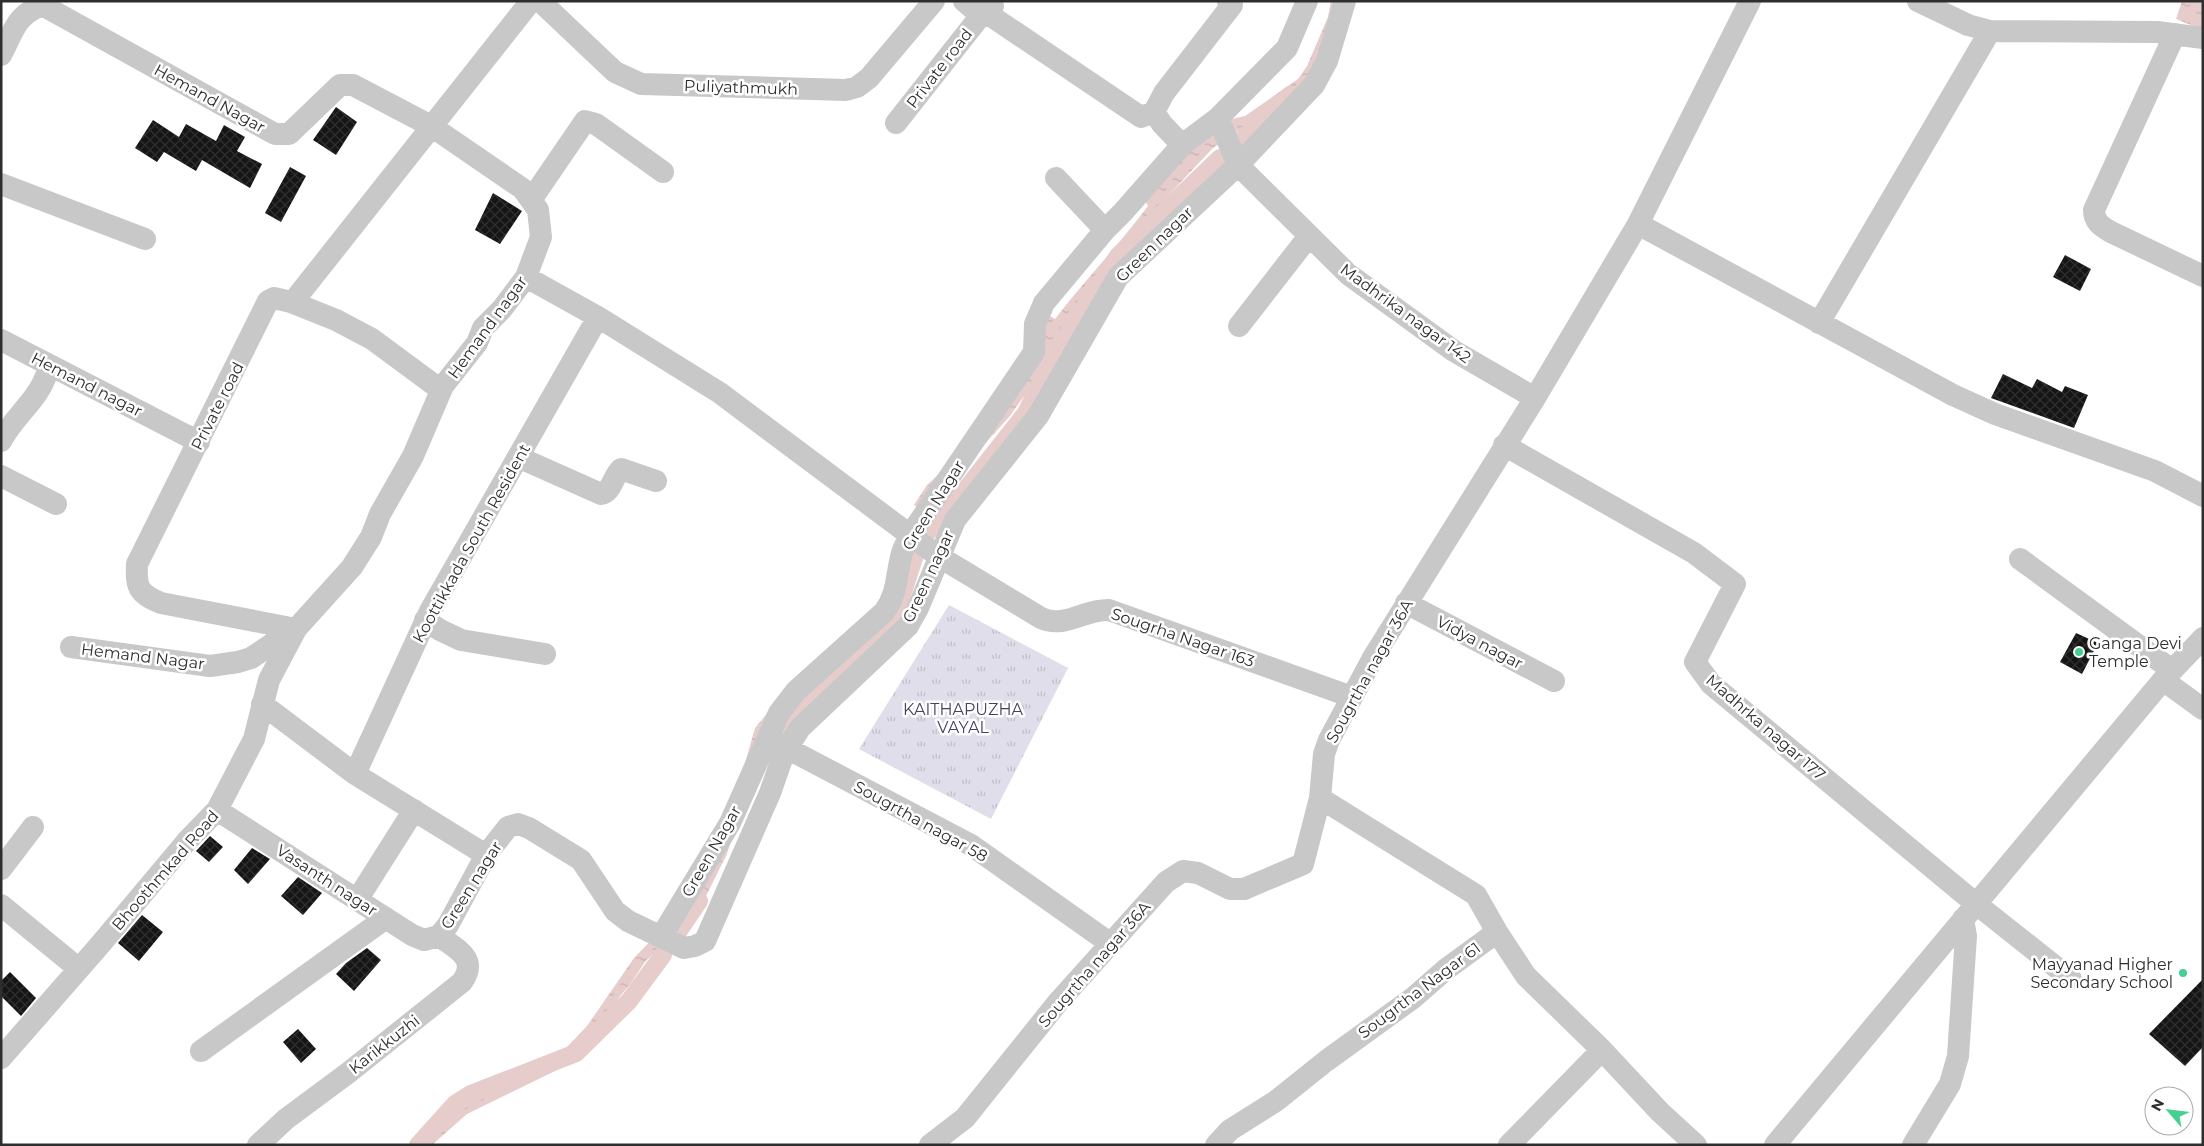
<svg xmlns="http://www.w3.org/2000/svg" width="2204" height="1146" font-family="Montserrat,sans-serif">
<defs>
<pattern id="park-tufts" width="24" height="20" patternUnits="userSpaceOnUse" patternTransform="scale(1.25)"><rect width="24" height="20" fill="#dfdeea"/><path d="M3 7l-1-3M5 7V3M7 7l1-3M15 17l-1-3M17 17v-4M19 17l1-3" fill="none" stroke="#c0bfc9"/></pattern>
<pattern id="water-ripples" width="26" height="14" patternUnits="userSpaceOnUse" patternTransform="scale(1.25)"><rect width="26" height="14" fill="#e7cccc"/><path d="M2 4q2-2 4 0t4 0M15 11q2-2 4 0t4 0" fill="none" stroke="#c6b0b0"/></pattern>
<pattern id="building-cross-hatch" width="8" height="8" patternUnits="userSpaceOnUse" patternTransform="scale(1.25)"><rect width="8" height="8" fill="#151515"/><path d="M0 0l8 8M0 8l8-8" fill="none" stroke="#2f2f2f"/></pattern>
</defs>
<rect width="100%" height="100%" fill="#fff"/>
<path fill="url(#park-tufts)" d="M949,605L1068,668L991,819L859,749Z"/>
<path fill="url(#water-ripples)" d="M1331,1H1339L1334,29L1299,96L1229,136L1223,121L1245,116L1298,79L1307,66L1328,17Z
M2182,1H2203V30L2176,19Z
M1216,125L1222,142L1213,148L1163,201L1119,261L1083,300L1053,341L1036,379L1010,416L973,457L917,507L914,505L927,485L941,472L1047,314L1055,319C1085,280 1119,245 1148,206L1143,197Z
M920,536L897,611L777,717L726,856L702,904L645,962L631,983L561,1068L467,1114L432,1145H413L458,1105L544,1065L565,1049L587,1026L634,958L662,929L680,913L745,763L755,728L769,711L880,604Z"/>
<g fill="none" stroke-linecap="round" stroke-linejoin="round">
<path stroke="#e7cccc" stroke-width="18" d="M1237,144L1290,95
M928,532L966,489L1026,413L1057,349L1118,256L1220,158
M775,740L802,701L891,629L915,555
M676,935L699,901
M418,1145L455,1104L471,1094L576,1053L629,1001L663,955"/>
</g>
<path fill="url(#building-cross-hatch)" d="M336,107L357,122L336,155L313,140Z
M153,120L179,137L186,124L216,141L224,125L245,137L237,151L262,164L250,188L202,160L196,171L164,152L157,162L135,148Z
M290,167L306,176L281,222L265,213Z
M493,193L522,211L500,244L475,230Z
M2065,255L2091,269L2080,291L2053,277Z
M2003,374L2032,388L2037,379L2062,392L2065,386L2088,395L2074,428L1991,398Z
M2076,633L2098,643L2082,674L2060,662Z
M210,836L223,847L209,862L196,851Z
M252,848L270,859L248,884L234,870Z
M298,877L322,893L303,915L281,896Z
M142,915L163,932L139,961L118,943Z
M367,948L381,960L354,991L336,974L346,963Z
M10,972L36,998L21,1016L1,996V981Z
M2203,979V1047L2185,1066L2149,1034Z
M298,1029L316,1049L301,1063L283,1042Z"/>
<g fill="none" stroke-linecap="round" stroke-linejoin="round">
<path stroke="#c8c8c8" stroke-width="22" d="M540,1L615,72L641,84L846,90L857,87L869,78L934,1
M964,1L976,11L988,14L993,6
M1918,1L1968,25L1990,31L2157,32L2203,38
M988,14L1141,117L1154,112
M2175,34L2094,210C2094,222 2101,226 2111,232L2203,276
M1,55C14,31 15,16 42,5L275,134H289L340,85H353L431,126L523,189L538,210L541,237L526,277L502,309L483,328L477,343L443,386L413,456L380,514L371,537L352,567L296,629L269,680L254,739L217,810L187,841L99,946L1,1058
M1218,118L1238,165L1348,274L1454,351L1535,398
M896,123L982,14
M1182,145L1162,124L1154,112L1164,93L1232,5L1228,1
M1056,178L1105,230
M1,184L145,239
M531,200L585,121L596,124L663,172
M1638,224L1953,395L1995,414L2155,471L2203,496
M526,277L598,317L720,393L938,556L1041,618C1065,629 1084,609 1109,610L1352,697
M291,302L336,320L372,339L441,390
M1819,323L1990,31
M1239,326L1309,236
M1,340L199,442
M1,441C16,413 43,397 49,365
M1504,445L1694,553L1735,584L1695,662L1711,684L1975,903L2071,979
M518,457L601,494C612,492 613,476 621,469L656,481
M1,476L56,504
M2020,559L2172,670
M1406,603L1554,681
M425,620L440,630L461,640L545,654
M296,629L161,603C138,594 136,587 137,564L268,301L274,298L291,302L296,298L531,1
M71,647L210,666L238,662L251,658L293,630
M2163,680L2203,638
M262,704L355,774L486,855
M775,742L971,845L1111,944
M355,774L430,611L598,317
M1320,798L1476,895L1497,932
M217,810L412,935L424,940L439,936
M1,869L33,827
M357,900L414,810
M1,905L79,969
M439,936L448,925L486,855L508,827L518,824L529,828L581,860L615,911L628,921L684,948L695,946L705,941L770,793L784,753L800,728L908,626L918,608L955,520L1038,416L1118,277L1238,165L1314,85L1327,61L1345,1
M661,937L730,823L779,713L796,691L884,612C898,594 896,574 902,553C905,543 912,534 917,525L1034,352L1035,324L1044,303L1105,230L1123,212L1182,145L1218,118L1287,48L1307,1
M201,1051L386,918
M258,1145L286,1119L348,1073L462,982C479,958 456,949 439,936
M930,1145L965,1118L1059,1001L1166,882L1183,871L1198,873L1230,889H1244L1303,864L1320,798L1324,754L1329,740L1374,656L1535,398L1638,224L1750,1
M1216,1145L1230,1130L1276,1101L1326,1061L1413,998L1445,970L1497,932L1526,976L1602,1050
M1509,1145L1602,1050L1660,1112L1696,1145
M1775,1145L2163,680L2203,709
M1913,1145L1950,1084L1958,1056L1966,936L1963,919"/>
</g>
<g fill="#46cf92" stroke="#fff" stroke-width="2">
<circle cx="2079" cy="652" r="5"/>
<circle cx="2183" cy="973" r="5"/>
</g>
<g text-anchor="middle" stroke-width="5" stroke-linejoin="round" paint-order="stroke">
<g font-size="16" fill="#2e2e2e" stroke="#fff">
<text transform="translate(939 68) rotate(-52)" y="6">Private road</text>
<text transform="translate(741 87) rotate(2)" y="6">Puliyathmukh</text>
<text transform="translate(210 98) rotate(29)" y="6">Hemand Nagar</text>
<text transform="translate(1154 244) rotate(-44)" y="6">Green nagar</text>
<text transform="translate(1406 313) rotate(36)" y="6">Madhrika nagar 142</text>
<text transform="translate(487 327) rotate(-54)" y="6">Hemand nagar</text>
<text transform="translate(87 384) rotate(27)" y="6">Hemand nagar</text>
<text transform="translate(217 406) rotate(-63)" y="6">Private road</text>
<text transform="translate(933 505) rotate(-58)" y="6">Green Nagar</text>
<text transform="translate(471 543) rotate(-61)" y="6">Koottikkada South Resident</text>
<text transform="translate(928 576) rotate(-65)" y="6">Green nagar</text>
<text transform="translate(1183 637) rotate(19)" y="6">Sougrha Nagar 163</text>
<text transform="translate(1480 642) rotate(28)" y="6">Vidya nagar</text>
<text transform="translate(143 656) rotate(7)" y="6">Hemand Nagar</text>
<text transform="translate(1369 671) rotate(-61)" y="6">Sougrtha nagar 36A</text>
<text transform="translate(1766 727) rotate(41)" y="6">Madhrka nagar 177</text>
<text transform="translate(921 821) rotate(29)" y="6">Sougrtha nagar 58</text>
<text transform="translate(711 851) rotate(-60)" y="6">Green Nagar</text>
<text transform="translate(165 870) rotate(-49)" y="6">Bhoothmkad Road</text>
<text transform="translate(327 880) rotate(33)" y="6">Vasanth nagar</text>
<text transform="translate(471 885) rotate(-58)" y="6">Green nagar</text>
<text transform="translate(1094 964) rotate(-49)" y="6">Sougrtha nagar 36A</text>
<text transform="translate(1419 990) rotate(-37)" y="6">Sougrtha Nagar 61</text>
<text transform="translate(384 1044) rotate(-38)" y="6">Karikkuzhi</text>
</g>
<g font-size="16" fill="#2e2e2e" stroke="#fff" text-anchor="start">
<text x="2089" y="649">Ganga Devi<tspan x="2089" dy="18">Temple</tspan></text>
<text x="2173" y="970" text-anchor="end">Mayyanad Higher<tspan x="2173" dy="18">Secondary School</tspan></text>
</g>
<g font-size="16" fill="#464164" stroke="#fff">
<text x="963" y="715">KAITHAPUZHA<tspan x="963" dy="18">VAYAL</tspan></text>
</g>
</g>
<rect width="2204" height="1146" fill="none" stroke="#2e2e2e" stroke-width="5"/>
<g transform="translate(2169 1111) rotate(298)"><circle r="24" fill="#ffffff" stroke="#ababab"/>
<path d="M0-4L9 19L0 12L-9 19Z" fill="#46cf92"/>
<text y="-8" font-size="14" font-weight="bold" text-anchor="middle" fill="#2e2e2e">N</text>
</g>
</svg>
